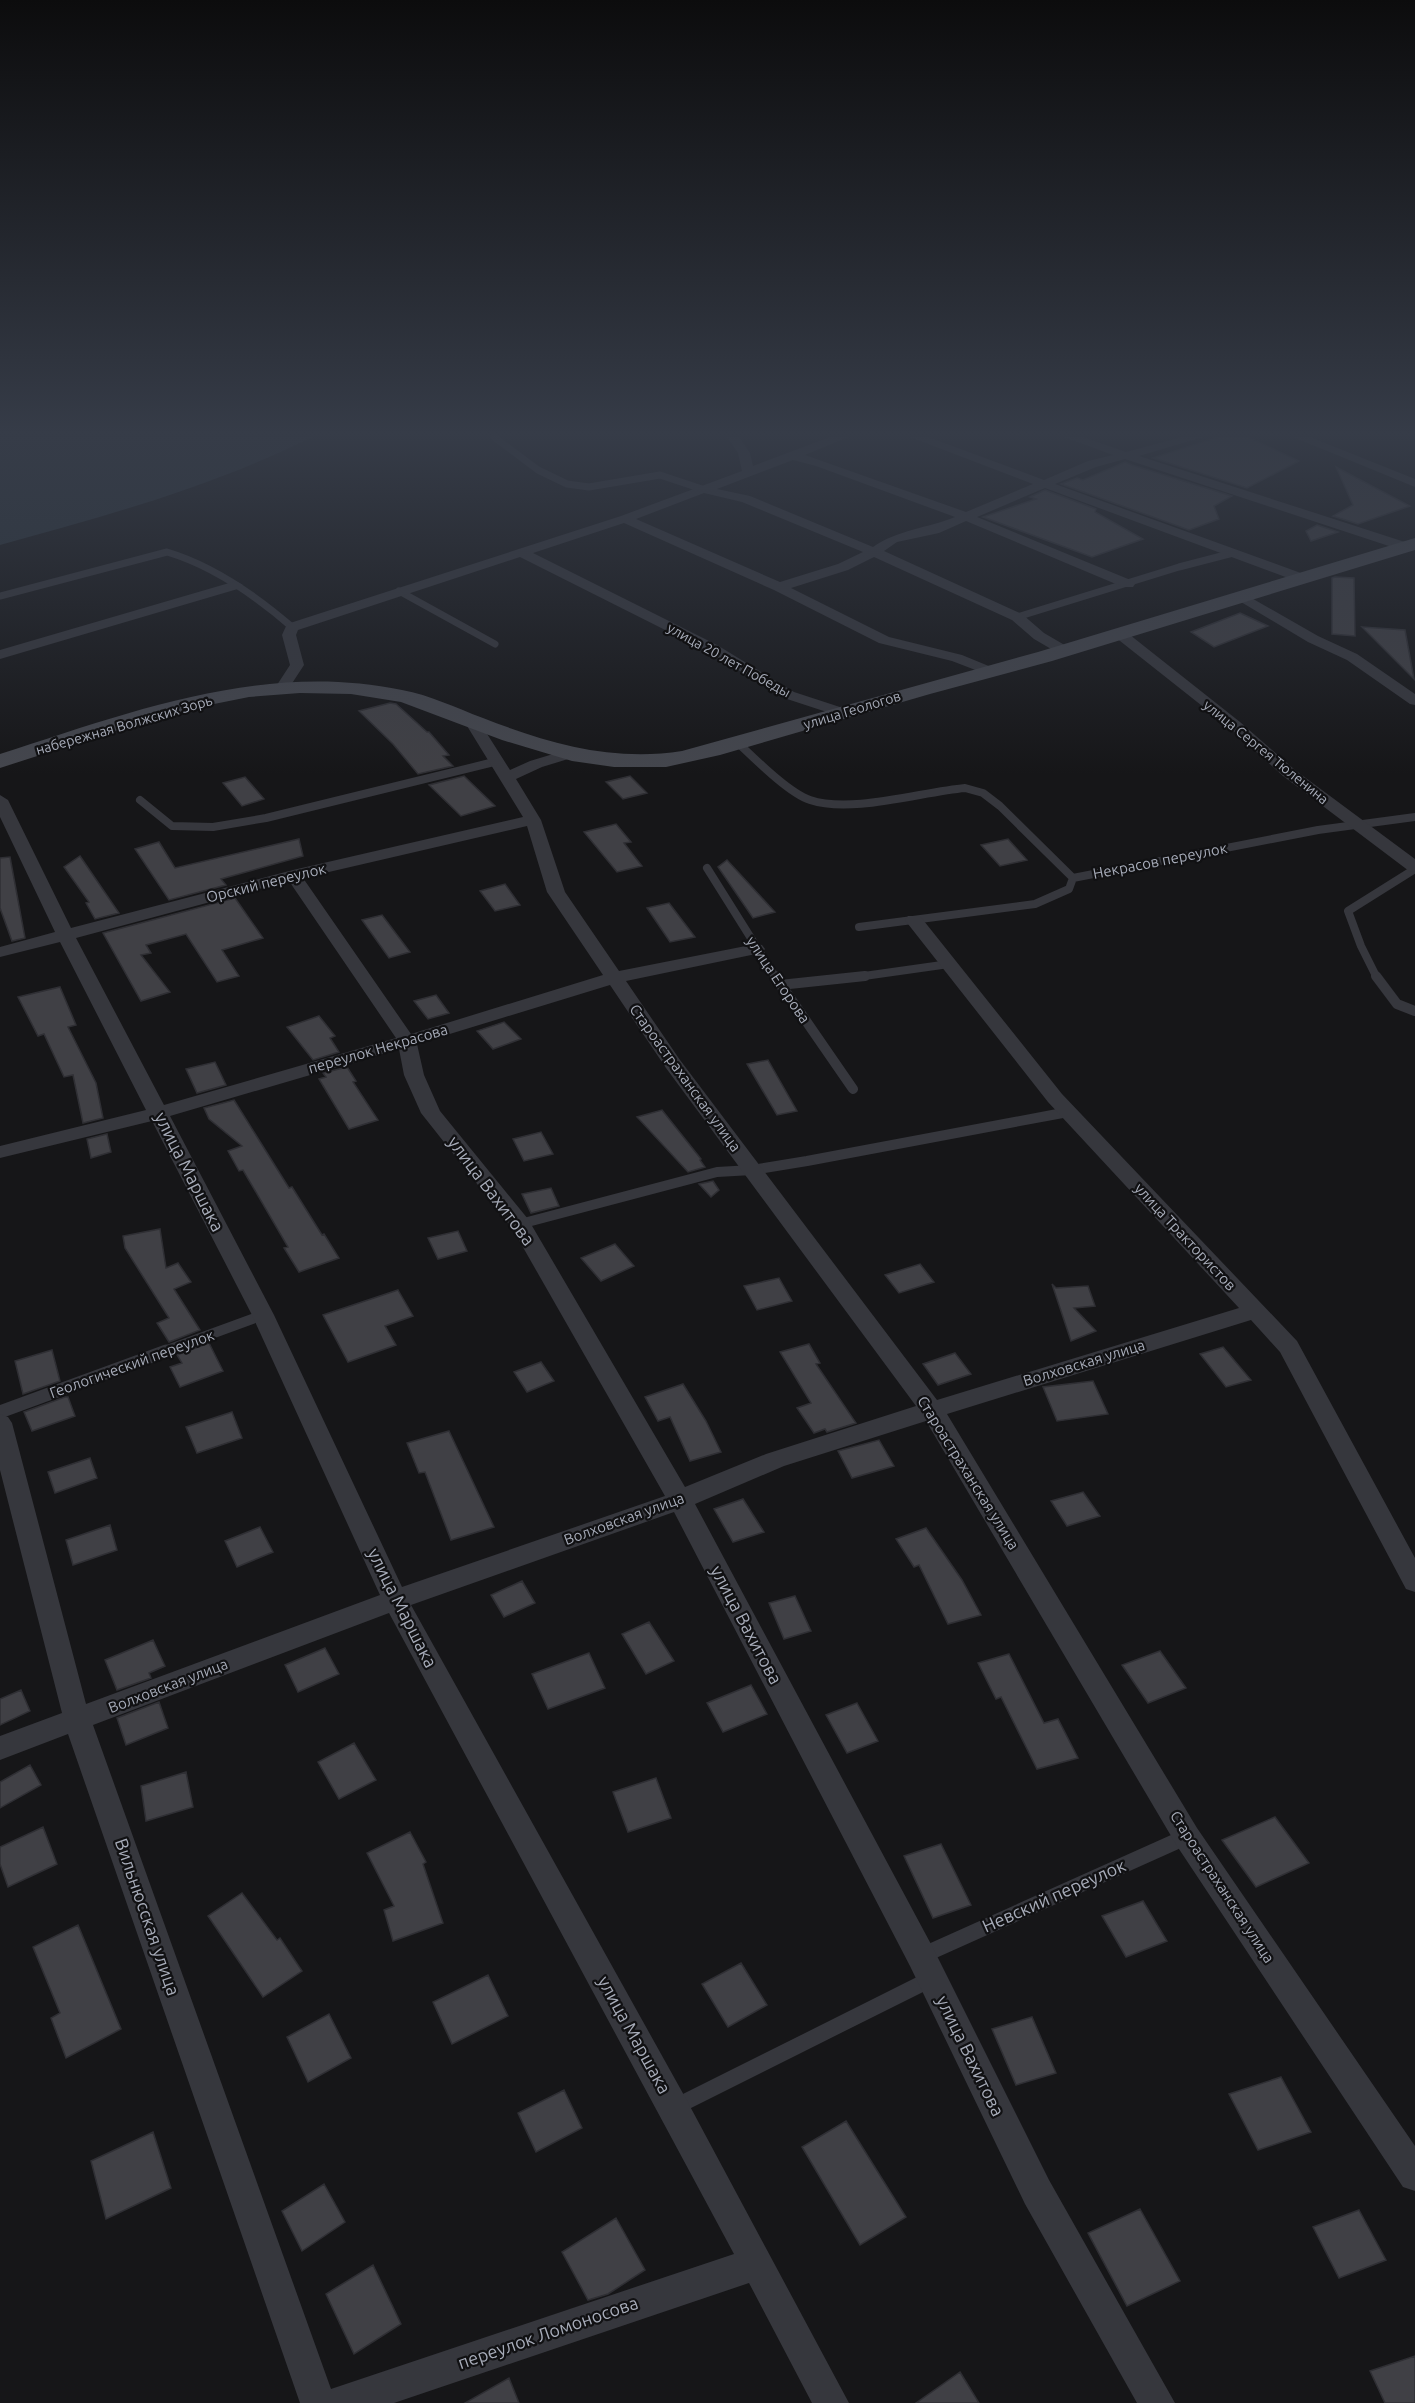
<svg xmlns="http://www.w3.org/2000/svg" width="1415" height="2403" font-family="Ubuntu,sans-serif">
<rect width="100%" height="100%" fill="#161618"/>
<path fill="#2b353d" d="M0,437H312C214,486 106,516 0,545Z"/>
<path fill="#404045" stroke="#2f2f34" stroke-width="1.5" d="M1218,437H1248L1299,461L1247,488L1153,458Z
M1125,462L1132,465L1232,496L1214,506L1219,519L1189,530L1061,484L1077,478L1083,480Z
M1336,467L1410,506L1358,524L1333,516L1353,505Z
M1045,490L1096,509L1095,512L1143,539L1092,557L983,517L1036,499L1030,497Z
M1317,525L1338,532L1311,541L1306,531Z
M1335,577L1354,578L1355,636L1332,634V578Z
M1240,613L1268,626L1214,647L1191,632Z
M1362,627L1405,630L1414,679Z
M390,703L396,704L427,732H429L449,755L443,756L453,766L418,774L393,744L359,711Z
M464,776L495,806L461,816L429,785Z
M630,776L647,793L623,799L606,782Z
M245,777L264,799L242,806L223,783Z
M616,824L631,842L624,843L642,866L617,872L584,832Z
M299,839L303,856L221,879L226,885L169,900L135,849L159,842L175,868Z
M1008,839L1027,860L1000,866L981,845Z
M80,856L119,913L95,919L86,903L89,902L64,867Z
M10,857L25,938L12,941L0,908V858Z
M727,860L775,912L753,918L718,867Z
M505,884L520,905L495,911L480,891Z
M235,898L263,938L222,950L239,976L217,982L186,934L146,945L151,953L141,955L170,992L141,1001L103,933Z
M669,903L695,937L670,942L647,908Z
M382,915L410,952L389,958L362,920Z
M60,987L76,1025L68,1027L96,1083L103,1118L83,1123L73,1075L64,1077L44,1034L38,1036L18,997Z
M436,995L449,1013L428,1019L414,1001Z
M319,1016L335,1036L330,1038L339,1052L313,1060L287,1027Z
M504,1022L521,1039L493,1049L477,1031Z
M768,1060L797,1111L777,1115L747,1064Z
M215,1062L226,1085L197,1093L186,1069Z
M347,1067L356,1081L353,1082L378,1120L349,1129L319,1079L326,1077L323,1073Z
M234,1100L289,1188L292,1187L322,1235L324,1234L339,1258L299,1272L284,1248L288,1247L243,1170L239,1171L228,1151L242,1146L209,1119L204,1108Z
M662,1110L701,1159L700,1160L705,1167L688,1172L637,1117Z
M541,1132L553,1154L524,1161L513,1139Z
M107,1134L111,1152L91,1158L87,1139Z
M713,1181L719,1190L711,1197L699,1184Z
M551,1188L559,1206L531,1213L522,1194Z
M160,1229L166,1268L178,1263L191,1282L174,1289L200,1330L169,1342L157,1323L169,1318L125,1248L123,1236Z
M458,1231L467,1251L438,1259L428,1238Z
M615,1244L634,1266L601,1281L581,1258Z
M920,1264L934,1282L899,1293L885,1275Z
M779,1278L792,1301L757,1310L744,1286Z
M1052,1284L1056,1288L1088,1286L1095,1306L1074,1308L1096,1331L1071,1341Z
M398,1290L413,1316L385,1326L396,1345L348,1362L323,1315Z
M209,1343L223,1371L180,1387L170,1367L182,1363L177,1355Z
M809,1344L820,1363L816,1364L856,1423L827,1432L825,1429L814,1433L797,1408L811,1403L780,1352Z
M1223,1347L1251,1380L1226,1387L1200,1354Z
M52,1350L60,1381L23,1394L15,1361Z
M955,1353L971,1374L938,1385L923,1364Z
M541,1362L554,1381L527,1392L514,1372Z
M1093,1381L1108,1414L1057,1421L1043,1387Z
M683,1384L706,1421L721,1452L690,1461L670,1417L658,1421L645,1397Z
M65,1397H68L75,1416L32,1431L24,1412Z
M232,1412L242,1438L197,1453L186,1427Z
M449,1431L494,1527L451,1540L425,1472L419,1473L407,1443Z
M879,1440L894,1466L852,1478L838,1451Z
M90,1458L97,1478L55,1493L48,1472Z
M1083,1492L1100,1516L1067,1526L1051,1501Z
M743,1499L764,1532L733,1542L714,1509Z
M110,1525L117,1550L73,1565L66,1540Z
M260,1527L273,1552L237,1567L225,1541Z
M926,1528L962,1580L981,1615L948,1624L919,1565L914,1567L896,1539Z
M522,1581L535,1603L504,1617L491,1595Z
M795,1596L811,1631L784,1639L769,1603Z
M649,1622L674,1661L646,1674L622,1634Z
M153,1640L165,1666L149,1673L151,1678L117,1690L105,1660Z
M325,1648L339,1674L298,1692L285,1665Z
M1160,1651L1186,1688L1148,1703L1122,1665Z
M589,1653L605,1688L548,1709L532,1674Z
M1009,1654L1044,1723L1058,1719L1078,1758L1037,1769L1001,1697L996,1699L978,1663Z
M751,1685L767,1714L723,1732L707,1703Z
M21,1690L30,1711L0,1725V1699Z
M159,1702L168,1728L126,1745L117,1718Z
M857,1703L878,1741L847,1753L826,1715Z
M354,1743L376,1780L339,1799L318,1762Z
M30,1765L41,1785L0,1808V1782Z
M186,1772L193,1807L146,1821L141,1786Z
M656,1778L671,1818L628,1832L613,1792Z
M1275,1817L1309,1863L1256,1887L1222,1840Z
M43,1827L57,1864L8,1887L0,1864V1847Z
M410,1832L426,1862L423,1864L443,1923L393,1941L384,1910L394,1906L367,1853Z
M941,1844L971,1905L933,1918L904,1856Z
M242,1893L277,1940L280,1938L302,1971L263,1997L208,1916Z
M1143,1901L1167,1941L1126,1957L1102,1916Z
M78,1925L121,2029L66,2058L51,2018L60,2013L33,1947Z
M741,1963L767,2005L728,2027L702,1984Z
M488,1975L508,2016L452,2044L433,2002Z
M329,2014L351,2058L308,2082L287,2037Z
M1032,2017L1056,2073L1016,2085L992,2029Z
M1281,2077L1311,2132L1258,2150L1229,2094Z
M564,2090L582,2128L536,2152L518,2113Z
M846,2121L906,2217L860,2245L802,2147Z
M153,2132L171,2188L106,2219L91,2161Z
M324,2184L345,2222L302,2251L282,2211Z
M1140,2209L1180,2281L1127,2306L1088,2233Z
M1359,2210L1386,2260L1339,2278L1313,2227Z
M616,2218L645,2270L608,2294L588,2300L562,2252Z
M373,2265L401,2324L354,2354L326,2294Z
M1415,2356V2403H1385L1370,2371Z
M960,2372L979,2403H916Z
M509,2378L519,2403H465Z"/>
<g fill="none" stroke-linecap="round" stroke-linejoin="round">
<path stroke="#36373d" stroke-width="7" d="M494,437L538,470L567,484L589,487L660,475L702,489
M399,591L495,644
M0,596L167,552C214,566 255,595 292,627
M1017,617L1179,567L1233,553"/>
<path stroke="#36373d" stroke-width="8" d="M738,743C755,759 789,793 810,800C851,814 921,792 965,788L983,793L1000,806L1073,878
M140,800L172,826L213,827L266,818L498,761
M707,868L776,978
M859,927L1035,904L1069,889L1073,878L1318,830L1415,817
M850,978L949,964
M1377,978L1361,946L1348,911L1415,869"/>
<path stroke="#36373d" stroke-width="10" d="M775,976L853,1089
M1376,976L1397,1004L1415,1011
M780,985L865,976
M520,1224L717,1172L752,1170L807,1161L1068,1112
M162,1352L263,1315"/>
<path stroke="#36373d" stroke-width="13" d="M0,1412L166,1351"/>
<path stroke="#36373d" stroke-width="16" d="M921,1956L1186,1837
M677,2106L931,1979"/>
<path fill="#36373d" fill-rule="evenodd" d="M727,437H739L750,453L753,466L830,437H848L805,455L966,512L1033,484L910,437H928L1044,480L1088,461L1113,455L1064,437H1083L1126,452L1182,437H1203L1139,456L1411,544L1413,547L1411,550H1401L1125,459L1096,467L1055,484L1309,576L1311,579L1309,582H1299L1045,488L977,517L1133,581L1135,584L1133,587H1123L966,521L939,533L897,542L884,551L1022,614L1044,633L1068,647L1070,650L1068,653H1058L1034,639L1012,620L874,557L848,570L791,588L889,637L962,655L996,669L998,672L991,676L952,661L879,643L774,590L624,523L533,553L717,645L794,692L849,710L852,713L849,716H839L784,698L707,651L520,557L298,630L296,635L304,665L287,691H277L275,688L290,665L282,635L287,624L621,516L742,471L738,453ZM793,460L816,466L955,517C928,528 897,530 873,547L750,496L717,489ZM704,493L742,502L863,552L838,564L780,582L636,519Z
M1293,437H1310L1415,479V487Z
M236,581L243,585L241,588L0,659V650Z
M1241,592L1318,636L1357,654L1415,694V705L1410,704L1347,660L1308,642L1236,599L1234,596L1236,593Z
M1120,630L1125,631L1240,722L1295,770L1415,859V872L1409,871L1283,776L1230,728L1115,637L1113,634Z
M472,716L477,718L510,770L530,761L573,748L581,753L578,756L542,767L516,779L541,820L565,892L619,971L756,944L762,945L765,949L762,953L756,954L626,981L680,1060L937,1400L1239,1308L1048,1102L908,924L905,920L908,916H920L1062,1094L1297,1341L1415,1558V1592L1406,1589L1280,1352L1251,1320L947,1414L1197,1828L1415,2146V2191L1403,2187L1177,1846L926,1421L784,1466L695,1504L932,1946L1049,2180L1175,2403H1137L1025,2204L910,1966L674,1512L411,1605L685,2097L849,2403H812L749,2283L394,2403H300L68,1734L0,1760V1736L62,1713L0,1470V1414L8,1417L12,1423L86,1704L380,1595L252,1315L152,1121L0,1158V1146L146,1110L60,942L0,957V947L55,932L0,817V795L8,800L71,928L293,870L523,817L464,721ZM527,826L547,892L603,975L411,1034L303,878ZM289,881L396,1038L164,1105L76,938ZM610,985L666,1068L916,1406L766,1454L685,1487L528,1219L440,1111L424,1075L417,1044ZM399,1049L404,1075L421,1113L512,1228L665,1496L402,1587L274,1315L170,1116ZM389,1613L734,2254L331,2389L93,1725Z"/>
<path fill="#44464d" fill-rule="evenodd" d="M1415,538V550L1052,661L930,694L720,755L666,767H614L572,761L502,740L401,702L351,694L300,693L249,697L199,707L155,718L0,768V754C130,712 263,661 402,690C430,695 456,708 483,718C547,743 612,762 682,751L1038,652Z"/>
</g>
<linearGradient id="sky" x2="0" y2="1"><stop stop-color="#0c0c0d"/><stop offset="0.56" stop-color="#363c48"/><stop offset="1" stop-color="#363c48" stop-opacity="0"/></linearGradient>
<rect width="1415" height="774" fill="url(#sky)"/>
<g text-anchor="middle" stroke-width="4.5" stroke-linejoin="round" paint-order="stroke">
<g font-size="14" fill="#a7acb9" stroke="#111113">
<text transform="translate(729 660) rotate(29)" y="5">улица 20 лет Победы</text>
<text transform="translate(852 710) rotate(-17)" y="5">улица Геологов</text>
<text transform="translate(124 725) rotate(-16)" y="5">набережная Волжских Зорь</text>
<text transform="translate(1266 752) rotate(39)" y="5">улица Сергея Тюленина</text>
</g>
<g font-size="15" fill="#a7acb9" stroke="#111113">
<text transform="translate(1160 861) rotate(-11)" y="5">Некрасов переулок</text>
<text transform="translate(266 883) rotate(-14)" y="5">Орский переулок</text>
<text transform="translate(778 980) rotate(56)" y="5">улица Егорова</text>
<text transform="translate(378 1049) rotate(-16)" y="5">переулок Некрасова</text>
<text transform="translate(685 1078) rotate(54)" y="5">Староастраханская улица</text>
<text transform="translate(1185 1237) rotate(47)" y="5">улица Трактористов</text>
<text transform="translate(1084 1363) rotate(-17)" y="5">Волховская улица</text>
<text transform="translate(132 1364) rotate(-20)" y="5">Геологический переулок</text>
<text transform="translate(968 1473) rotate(58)" y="5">Староастраханская улица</text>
<text transform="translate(624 1519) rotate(-20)" y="5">Волховская улица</text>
<text transform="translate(168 1686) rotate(-21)" y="5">Волховская улица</text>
<text transform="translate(1222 1887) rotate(57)" y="5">Староастраханская улица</text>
</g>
<g font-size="18" fill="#a7acb9" stroke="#111113">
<text transform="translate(189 1172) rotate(63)" y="6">улица Маршака</text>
<text transform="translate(491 1191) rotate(53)" y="6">улица Вахитова</text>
<text transform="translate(402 1608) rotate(63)" y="6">улица Маршака</text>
<text transform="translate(746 1625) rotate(62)" y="6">улица Вахитова</text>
<text transform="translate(1054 1896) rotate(-24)" y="6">Невский переулок</text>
<text transform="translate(147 1917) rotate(71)" y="6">Вильнюсская улица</text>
<text transform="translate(634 2035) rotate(61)" y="6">улица Маршака</text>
<text transform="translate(970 2056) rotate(64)" y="6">улица Вахитова</text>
<text transform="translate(548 2333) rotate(-19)" y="6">переулок Ломоносова</text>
</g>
</g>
</svg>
